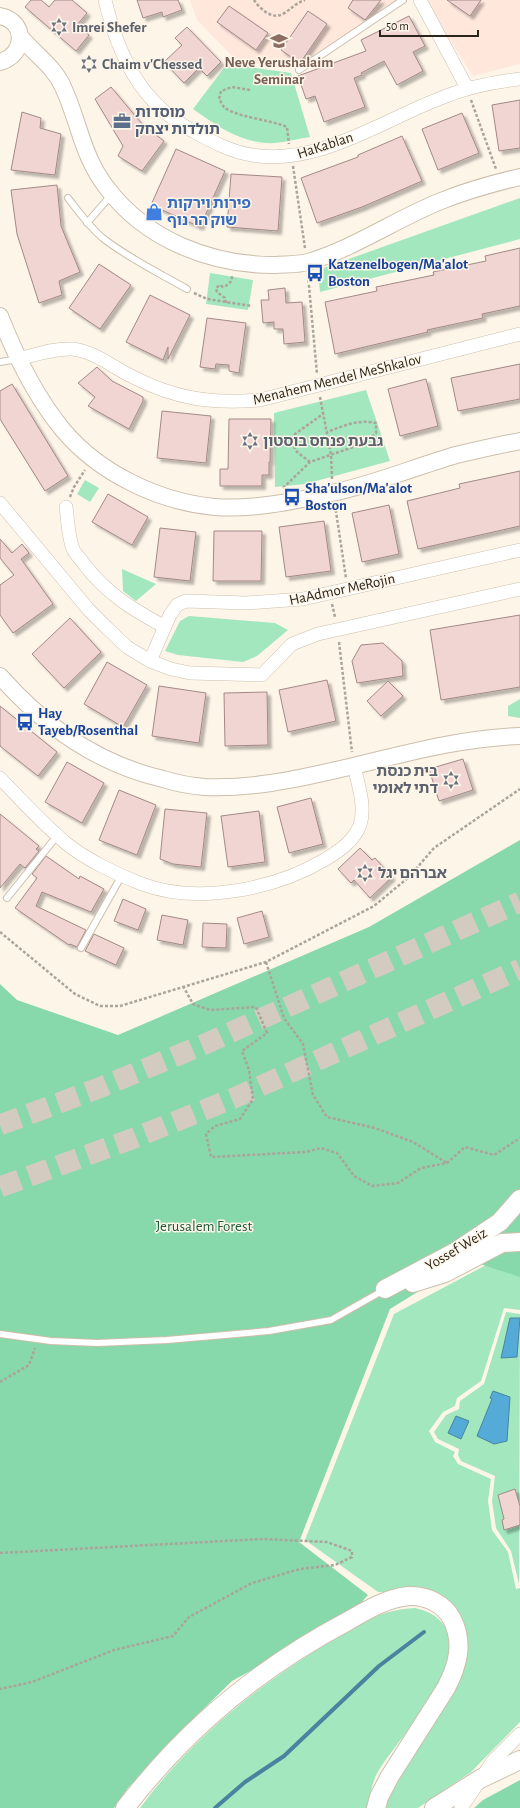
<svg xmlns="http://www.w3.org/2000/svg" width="520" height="1808" font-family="'Alegreya Sans','Noto Sans Hebrew',sans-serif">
<defs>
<filter id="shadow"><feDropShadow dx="3.5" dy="3.5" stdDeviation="1" flood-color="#0004"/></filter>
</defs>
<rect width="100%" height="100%" fill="#fef5e9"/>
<path fill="#ffe7dc" d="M190,0H401L299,70L237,61L197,20Z
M424,0H520V64L473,76Z"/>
<path fill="#a2e7be" d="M227,64L291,73L310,137C297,139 278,144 265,143C238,141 214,124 193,109Z
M520,198V239L320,292L318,270Z
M210,273L253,280L248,310L206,304Z
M366,390L390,461L305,484L275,487L274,413Z
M85,480L99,488L90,502L77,494Z
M122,569L156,584L136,601L123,591Z
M189,616L275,623L288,630L257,656L243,662L178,655L165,651L180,621Z
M520,699V718L508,716V706Z
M520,1247V1310L504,1308L481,1381L457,1398L455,1406L443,1412L429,1431L435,1442L455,1452L453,1456L458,1464L491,1479L488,1501L492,1530L508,1552L516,1589L520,1588V1722L471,1772L418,1808H384L391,1786L462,1669L468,1649L462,1625L415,1592H378L305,1540L394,1314Z
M506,1312L520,1314L519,1584L511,1551L496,1528L492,1501L495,1476L461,1461L458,1455L459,1449L438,1439L434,1432L446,1415L459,1409L460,1401L484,1384Z
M415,1608C427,1611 435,1614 443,1624C447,1629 452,1640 451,1647C449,1686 400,1737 379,1770C372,1781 370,1795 368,1808H140C190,1740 259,1684 331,1641C361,1624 379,1610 415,1608Z"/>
<path fill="#87d8aa" d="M520,840V1277L477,1263L448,1273L390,1309L299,1542L368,1595L349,1616L232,1681L188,1724L127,1789L114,1808H0V984L17,1000L118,1035L369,927Z
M520,1780V1808H474L483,1800Z"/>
<path fill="#55abd7" stroke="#48839f" d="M510,1318H520L517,1357L501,1358Z
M493,1391L510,1397L507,1441L494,1444L477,1436L492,1399L490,1398Z
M456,1416L469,1421L461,1439L448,1433Z"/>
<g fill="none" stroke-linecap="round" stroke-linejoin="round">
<path stroke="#48839f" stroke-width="4" d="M215,1808L245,1782L284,1756L379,1666L424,1632"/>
</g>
<path fill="#f0d5d2" stroke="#a28987" filter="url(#shadow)" d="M31,0H41L49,7L55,0H72L87,13L77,25L89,35L76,51L25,7Z
M137,0H178L182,10L163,17L162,12L143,18Z
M353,0H381L365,20L348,8Z
M447,0H481L470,16Z
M229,6L268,33L256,50L217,22Z
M308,11L327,24L300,63L281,50Z
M409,16L425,46L413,52L423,71L397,85L384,61L361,73L362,75L354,78L365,107L324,122L315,96L306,99L298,76L366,51L361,40Z
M187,27L221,62L207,76L199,68L184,83L164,62L182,45L175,38Z
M111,87L142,124L164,141L142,171L118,156L123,146L95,99Z
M520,100V148L499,151L492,105Z
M22,112L41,118L40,128L61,134L55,175L11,170Z
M462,113L479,153L438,170L422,129Z
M402,136L422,181L362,207L317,223L301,178L358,157V155Z
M176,149L225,171L200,227L151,205Z
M231,174L282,177L278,231L227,227Z
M57,185L61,226L80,272L59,281L62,295L39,303L17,234L11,190Z
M520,248V306L482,314L483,318L427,330L428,332L335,354L325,302L377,291L376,287L434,275L433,272L486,261L485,256Z
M99,264L131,285L100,329L69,308Z
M285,288L286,303L302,302L305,342L284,344L283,329H274V322L263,323L261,300H269L268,290Z
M150,295L190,315L168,359V347L163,360L126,342Z
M207,318L246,323L239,373L229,371V365L216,364L215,369L200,367Z
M520,364V399L458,411L451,378Z
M97,367L112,381L143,397V401L129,429L88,406L95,397L78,383Z
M426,379L438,426L400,436L388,389Z
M12,384L68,476L45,491L0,419V391Z
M162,411L211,416L206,463L157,458Z
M229,419H271L270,462H269V475H262V486H220V469H228Z
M520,471V526L418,549L407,501L460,488L459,484Z
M108,494L148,517L132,545L92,522Z
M389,505L399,554L362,562L352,513Z
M324,521L331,571L286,577L279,527Z
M160,528L196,532L190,581L154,577Z
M214,531H262L261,581H213Z
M0,539L12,553L22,544L29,553L21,559L53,604L13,633L0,615V585L14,575L0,558Z
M520,615V687L441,700L430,630Z
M70,618L101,652L64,688L32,654Z
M383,643L402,661L403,676L357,683L352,661L361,645Z
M107,662L147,685L123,727L84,704Z
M327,680L336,721L288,732L279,690Z
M388,681L403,696L381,716L367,701Z
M159,686L206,693L199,743L152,736Z
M267,692L268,745L225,746L224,693Z
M0,706L57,752L38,776L0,746Z
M463,759L473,790L439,801L429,769Z
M67,762L104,783L82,823L45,802Z
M119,790L156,805L137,855L99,840Z
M311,798L323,844L289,853L277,807Z
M165,809L207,813L201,867L173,864L160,859Z
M259,811L265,862L228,867L221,816Z
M0,814L39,846L36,849L39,851L25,868L20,864L0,888Z
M360,848L372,860L375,858L392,877L370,898L354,880L351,883L338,869Z
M46,856L79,879L80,876L104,889L91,912L42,892L36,906L86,930L77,947L70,944L69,945L15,908L37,878L32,874Z
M123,899L146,909L138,930L114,921Z
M262,911L269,937L244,944L237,918Z
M162,915L188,920L183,945L157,940Z
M203,923L227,924L226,948L202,947Z
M94,934L124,948L116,965L85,951Z
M515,1489L520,1506V1525L504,1530L502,1520L504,1519L498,1495Z"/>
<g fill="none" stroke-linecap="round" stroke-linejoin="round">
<path stroke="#d4cbc0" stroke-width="21" stroke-dasharray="21 10" stroke-linecap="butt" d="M0,1125L99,1088L205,1044L520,902
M0,1187L129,1140L234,1098L520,969"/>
<g stroke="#ccbfab" stroke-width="8">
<path id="service" d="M299,70L403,0
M68,198C79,212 90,228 104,239C130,259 159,273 187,289
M87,223L112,194
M0,362L18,359
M7,898L57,836
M81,948L122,875
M0,1334L51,1341L97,1343L167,1340L269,1331L331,1320L384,1290"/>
</g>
<g stroke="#ccbfab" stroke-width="14">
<path id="minor" d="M105,0C118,55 141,104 193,131C211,141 231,152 252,155C318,166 381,121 441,98C467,87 492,82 520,79
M420,0L467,88
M18,359C35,355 54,348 72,349C94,351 114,368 133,377C176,399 212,404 260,400L520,334
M0,503L88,609L107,628L127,647L150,661L170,615L177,605L186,601L246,603L303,599L520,550
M66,507C68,521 68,536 73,549C75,554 81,559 84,564C107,594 132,609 165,627
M150,661L171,669L190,673L262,675L292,644L318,634L520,589
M0,778C22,801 43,824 67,844C87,860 118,875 142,884C198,905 276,889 326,859C339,851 354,841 360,825C366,807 358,784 354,766
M461,1808L493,1761L520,1734"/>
</g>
<g stroke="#ccbfab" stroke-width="18">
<path id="tertiary" d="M0,16C27,21 26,55 0,62
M20,36C34,54 54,66 63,87C79,121 82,156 107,188C146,240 211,265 274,265C285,264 298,265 308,262C355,248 396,219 441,201C466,191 494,183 520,177
M0,316C16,357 35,396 63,430C99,473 159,502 215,507C253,510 294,501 332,493C374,484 415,467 456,455C477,450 499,445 520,441
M0,676C44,726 98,764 163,779C176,783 191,786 205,787C249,789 293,780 336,770C397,756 457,738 520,736"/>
</g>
<g stroke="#ccbfab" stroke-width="20">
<path id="secondary" d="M413,1283L445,1273L502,1243L520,1242
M385,1289L455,1252L500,1222L520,1199
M125,1808C150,1776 177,1746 207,1719C250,1680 297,1648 348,1621C367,1610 387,1598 409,1596C426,1595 444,1604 452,1619C464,1643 458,1665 446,1688L390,1776L379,1797L376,1808
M434,1808L480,1779L520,1760"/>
</g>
<path stroke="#aba49a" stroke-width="2.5" stroke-dasharray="3 2" stroke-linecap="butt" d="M254,0C260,9 272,20 283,14C291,9 296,3 305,0
M250,90L232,87L221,91L219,99C221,101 222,105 224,107C235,117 272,120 287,127L289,144
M471,100L496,169
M293,166L305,248
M308,275L317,374
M194,293L207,299L252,306
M226,303L225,298L217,292L216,288L220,285L223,287C229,285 232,282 232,275
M320,397L331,455L332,479
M310,462L297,452L292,443L295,434L323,414
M283,488L310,462L365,443L376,433V423C358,419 343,426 327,432
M70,497L74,487L85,470
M335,505L346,578
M332,604L335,617
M339,642L352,752
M0,932L75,994L100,1006H120L266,962L374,906L409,877L434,848L520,789
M266,962L284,1018L303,1044L313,1095L327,1117L375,1128L413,1142L447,1163
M183,986L193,1004L210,1010L256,1007L267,1033L242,1051L249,1070L253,1099L240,1119L215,1126L206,1134L211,1157L306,1152L321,1148L337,1153L354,1176L372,1186L398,1183L421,1168L447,1163L465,1147L494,1155L520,1138
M0,1382L29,1365L35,1348
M0,1553L262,1539L327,1542L352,1551V1557L335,1565L300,1569L252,1583L189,1617L173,1636L114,1650L32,1682L0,1689"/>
<use href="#service" stroke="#fff" stroke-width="6"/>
<use href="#minor" stroke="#fff" stroke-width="13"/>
<use href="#tertiary" stroke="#fff" stroke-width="16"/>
<use href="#secondary" stroke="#fff" stroke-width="18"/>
</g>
<defs>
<g id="synagogue-bare" transform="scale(1.38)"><path d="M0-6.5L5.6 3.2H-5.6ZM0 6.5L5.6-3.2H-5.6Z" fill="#6b7280" stroke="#fef5e9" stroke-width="2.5" paint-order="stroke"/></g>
<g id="school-bare" transform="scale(1.38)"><path d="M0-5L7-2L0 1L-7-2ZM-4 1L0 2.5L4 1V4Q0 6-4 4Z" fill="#8d6e63" stroke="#fef5e9" stroke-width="2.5" paint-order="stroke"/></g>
<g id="office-bare" transform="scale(1.38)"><path d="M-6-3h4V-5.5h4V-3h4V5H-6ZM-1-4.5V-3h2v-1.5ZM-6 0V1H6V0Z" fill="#5c6f8a" stroke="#fef5e9" stroke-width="2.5" paint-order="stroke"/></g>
<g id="shop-bare" transform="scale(1.38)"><path d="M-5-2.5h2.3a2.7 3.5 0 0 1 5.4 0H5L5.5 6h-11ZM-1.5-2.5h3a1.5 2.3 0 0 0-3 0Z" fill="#3f7fe0" stroke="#fef5e9" stroke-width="2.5" paint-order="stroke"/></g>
<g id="bus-bare" transform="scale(1.38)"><path d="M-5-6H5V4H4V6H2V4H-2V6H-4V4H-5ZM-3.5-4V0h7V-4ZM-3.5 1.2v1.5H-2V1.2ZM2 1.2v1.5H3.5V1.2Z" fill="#1a4fb4" stroke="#fef5e9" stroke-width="2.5" paint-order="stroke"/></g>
</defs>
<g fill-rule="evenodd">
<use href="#synagogue-bare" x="59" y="27"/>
<use href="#school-bare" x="279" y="41"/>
<use href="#synagogue-bare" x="89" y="64"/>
<use href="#office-bare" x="122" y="121"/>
<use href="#shop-bare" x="154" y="212"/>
<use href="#bus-bare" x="315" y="273"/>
<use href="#synagogue-bare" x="250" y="441"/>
<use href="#bus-bare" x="292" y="497"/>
<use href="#bus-bare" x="25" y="722"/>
<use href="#synagogue-bare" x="451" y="780"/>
<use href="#synagogue-bare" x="365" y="873"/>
</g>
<g text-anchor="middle" stroke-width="3" stroke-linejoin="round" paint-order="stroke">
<g font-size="15" font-weight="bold" fill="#5b616d" stroke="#fef5e9" text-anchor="start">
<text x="72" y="32">Imrei Shefer</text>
<text x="102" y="69">Chaim v'Chessed</text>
<text x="263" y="446">גבעת פנחס בוסטון</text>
<text x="438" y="776" text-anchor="end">בית כנסת<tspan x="438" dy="17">דתי לאומי</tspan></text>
<text x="378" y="878">אברהם יגל</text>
</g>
<g font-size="15" font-weight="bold" fill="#785e54" stroke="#fef5e9">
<text x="279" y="67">Neve Yerushalaim<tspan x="279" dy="17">Seminar</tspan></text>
</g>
<g font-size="15" font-weight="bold" fill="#4e5e75" stroke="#fef5e9" text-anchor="start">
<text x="135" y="117">מוסדות<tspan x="135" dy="17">תולדות יצחק</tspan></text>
</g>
<g font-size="15" fill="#2a251d" stroke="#fef5e9">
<text transform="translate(325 145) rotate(-18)" y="5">HaKablan</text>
<text transform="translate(337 379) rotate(-14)" y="5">Menahem Mendel MeShkalov</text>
<text transform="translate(342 589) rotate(-12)" y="5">HaAdmor MeRojin</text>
<text transform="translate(456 1249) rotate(-31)" y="5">Yossef Weiz</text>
</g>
<g font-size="15" font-weight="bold" fill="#366cbe" stroke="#fef5e9" text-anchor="start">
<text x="167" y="208">פירות וירקות<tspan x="167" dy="17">שוק הר נוף</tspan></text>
</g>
<g font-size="15" font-weight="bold" fill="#164399" stroke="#fef5e9" text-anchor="start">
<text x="328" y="269">Katzenelbogen/Ma'alot<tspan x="328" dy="17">Boston</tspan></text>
<text x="305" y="493">Sha'ulson/Ma'alot<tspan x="305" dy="17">Boston</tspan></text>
<text x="38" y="718">Hay<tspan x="38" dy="17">Tayeb/Rosenthal</tspan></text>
</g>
<g font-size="15" fill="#1e5a3c" stroke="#fef5e9">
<text x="204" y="1231">Jerusalem Forest</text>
</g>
</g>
<path d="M380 30v6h98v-6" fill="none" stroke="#2a251d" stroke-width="2"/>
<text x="386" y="30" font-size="12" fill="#2a251d" stroke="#fef5e9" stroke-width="3" paint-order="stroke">50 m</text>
</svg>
